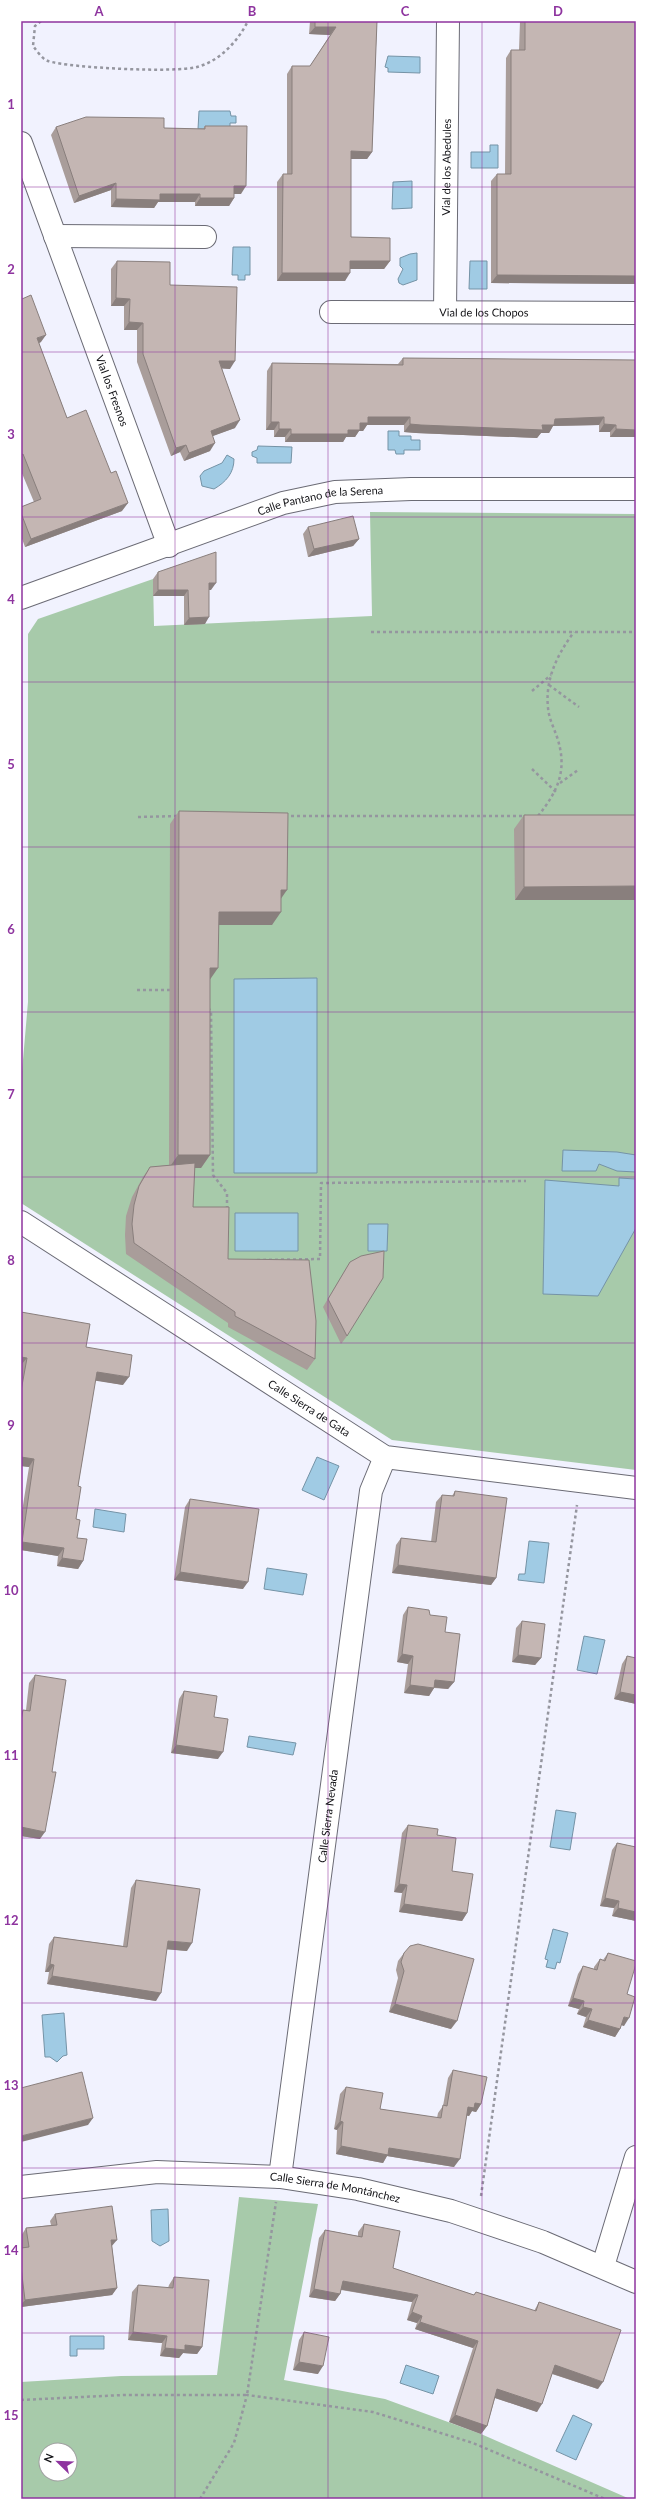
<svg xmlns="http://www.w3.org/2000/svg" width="657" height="2520" font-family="Lato,sans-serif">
<rect width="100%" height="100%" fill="#f1f2fe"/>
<path fill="#a7caaa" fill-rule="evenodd" d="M370,512L636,514V1470L392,1440L21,1203V1083L28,1002V634L38,619L153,579L154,626L372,616Z
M239,2197L318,2204L284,2380L385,2399L481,2434L630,2499H21V2382L121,2376L217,2375ZM46,2450H70V2474H46Z"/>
<path fill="#a0cbe4" stroke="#7593a6" d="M388,56L420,57V73L388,72V68L385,67Z
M199,111H230L231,116H236V123H230V129H198Z
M490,145H498V168H471V152H490Z
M412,181V208L392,209L393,182Z
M233,247H250V275H245V280H238V275H232Z
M417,253V280L403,285L399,283L398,279L403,269L400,266V258L410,254Z
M470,261H487V289H469Z
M388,431H399V436H411V440H420V450H404V454H396L395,450H388Z
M258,446L292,447L291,463H257V458L252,456V452L257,450Z
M227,455L234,459C234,473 226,482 214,489L202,486L200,476L204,471L222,463Z
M317,978V1173H234V979Z
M563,1150L617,1152L636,1155V1172L617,1171L599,1164L596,1171H562Z
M619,1178L636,1179V1228L598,1296L543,1294L545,1180L619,1186Z
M235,1213H298V1251H235Z
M368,1224H388L387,1251H368Z
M317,1457L339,1466L324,1500L302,1490Z
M95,1509L126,1514L124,1532L93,1527Z
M529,1541L549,1543L544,1583L518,1580L519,1574H525Z
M267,1568L307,1574L303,1595L264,1589Z
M584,1636L605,1640L597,1674L577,1670Z
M249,1736L296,1743L293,1755L247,1747Z
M556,1810L576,1813L570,1850L550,1847Z
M553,1929L568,1933L560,1963L557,1962L555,1969L546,1967L548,1960L545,1959Z
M64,2013L67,2055L63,2056L57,2062L50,2057H45L42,2015Z
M168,2209L169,2241L160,2246L152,2241L151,2210Z
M70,2336H104V2349H77V2356H70Z
M406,2365L439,2376L433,2394L400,2383Z
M573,2415L592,2424L576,2460L556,2451Z"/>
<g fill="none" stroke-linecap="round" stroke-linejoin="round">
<g stroke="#6b6b75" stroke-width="24">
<g id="minor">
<path id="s1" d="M21,143L169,546"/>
<path d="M55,236L205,237"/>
<path id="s2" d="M331,312L636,313"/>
<path id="s3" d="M445,312L448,21"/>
<path id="s4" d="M21,598L283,503L335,492L411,489H636"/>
<path id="s5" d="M21,1222L385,1457L636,1488"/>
<path id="s6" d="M280,2177L371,1491L385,1457"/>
<path id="s7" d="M21,2187L157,2172L280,2177L358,2189L451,2211L543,2242L636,2282"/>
<path d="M603,2266L636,2157"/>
</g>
</g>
<path stroke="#95969f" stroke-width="2.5" stroke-dasharray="3 3" stroke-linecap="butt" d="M41,21L35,26L33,46C37,51 42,59 48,61C70,68 176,73 197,67C220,61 238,41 248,21
M371,632H636
M549,685L579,707
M532,691L551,675
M532,769L556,792
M560,783L578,770
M285,816H526
M538,816C558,791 568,770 557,737C554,728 549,719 548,708C545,679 557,655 574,632
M138,817L178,816
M137,990H173
M208,1008L211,1011L213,1175L227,1193V1209
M257,1260L320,1259L321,1183L526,1181
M481,2196L577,1505
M21,2400L123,2395H247L276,2202
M200,2499L234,2443L247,2395L373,2412L473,2443L605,2499"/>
<use href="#minor" stroke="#fff" stroke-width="22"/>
</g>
<path fill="#a99d9a" d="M310,21H377L372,152L367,159H351V237L390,261L384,269H350L345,281H277V182L283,174H287V74L292,66H310L330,35L309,34Z
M520,21H636V284L491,283V181L497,174H505L506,58L511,50H519Z
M205,126L241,194H234V198L229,206H195V202H158L154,208L111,207V190L74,203L51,135L56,127L164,128L203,129Z
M117,261L170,285L230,369L222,368L235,428L212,436L210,451L184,461L180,452L171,456L137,362V330H124V306H111V269Z
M21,297L41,342L39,343L67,418L122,511L25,547L21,536V507L34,502L21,471Z
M403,358L636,360V437H610V432H599V425L553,426L549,433H541L537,438L416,433L404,432V425H367L363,431H359L355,437H346L343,442H285V437H274V430H266L267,371L272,363L398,364Z
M308,527L359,539L353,546L308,557L303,534Z
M158,572L211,590H209L205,624L184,625V596H153V579Z
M179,811L281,899L272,925H219L210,979V1155L201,1168H195L193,1207L228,1259L315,1359L307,1370L228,1327V1323L126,1254L125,1235L126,1216L132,1197L143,1177L150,1167L169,1165L170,824Z
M524,815H636V900H515L514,829Z
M350,1262L347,1336L341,1344L323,1307L345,1270Z
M21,1312L86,1347L123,1385L95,1380L78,1486L76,1519L77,1538L83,1561L78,1569L57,1566L58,1556L21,1550V1518L29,1467L21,1466Z
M455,1491L496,1578L491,1585L392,1573L396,1545L401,1538L431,1542L436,1502L442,1495L452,1496Z
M190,1499L243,1589L174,1580L185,1507Z
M408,1607L430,1615L445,1632L454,1682L448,1689L434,1688L429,1696L404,1693L408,1664L397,1662L403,1615Z
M522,1621L541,1658L535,1665L512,1662L516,1628Z
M627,1656L636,1704L614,1699L622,1664Z
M35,1675L40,1839L21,1836V1712L23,1710H26L29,1683Z
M184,1691L214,1717L218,1759L171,1753L179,1699Z
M408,1825L437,1835L452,1871L467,1913L462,1921L399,1912L402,1893L394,1892L402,1833Z
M617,1843L636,1847V1921L612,1916L614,1908L600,1906L612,1850Z
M136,1880L187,1951L167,1949L156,2001L47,1984L49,1972H45L49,1944L54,1937L123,1946L131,1888Z
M404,1953L451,2029L389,2012L398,1978L396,1970L398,1961Z
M608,1953L627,1994L624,2026L621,2025L620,2029L615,2037L583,2027L586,2017L577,2014L579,2009L568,2006L578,1974L583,1966L594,1969V1967L600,1959L603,1960Z
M453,2070L481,2104L476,2112L472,2111L469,2116L467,2115L454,2167L387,2156L383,2163L336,2154L337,2130L334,2129L340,2094L346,2087L380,2109L437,2118L438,2113L443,2106L448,2078Z
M55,2214L112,2246L117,2288L112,2295L21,2307V2248H22L21,2236L26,2228L51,2225L50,2221Z
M364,2224L393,2268L474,2295L476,2292L534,2311L539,2302L598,2389L552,2374L537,2412L495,2398L487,2426L481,2434L449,2422L473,2348L415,2329L417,2323L407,2320L412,2302L341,2290L340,2294L335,2301L309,2297L319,2238L325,2230L358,2236V2232Z
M174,2277L202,2347L197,2354L183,2353L179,2358L160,2356L162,2343L128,2340L132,2292L138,2285L168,2288L169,2285Z
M304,2332L318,2374L293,2370L299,2340Z"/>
<path fill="#897f7d" d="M315,27H336L330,35L309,34Z
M351,151L372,152L367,159H345Z
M116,183L111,190L74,203L79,196Z
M234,186H246L241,194H229Z
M160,194H200L195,202H158L154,208L111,207L116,199Z
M200,198H234L229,206H195Z
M350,261H390L384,269H345Z
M282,273H350L345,281H277Z
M497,275L636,276V284L491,283Z
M116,298L130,299L124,306H111Z
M129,322L143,323L137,330H124Z
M46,335L41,342L32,346L37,338Z
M219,361H235L230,369L213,368Z
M368,417H410L404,425H367L363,431H359L355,437H346L343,442H285L291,434L348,430L360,423Z
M604,417L599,425L553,426L549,433H541L537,438L416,433L404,432L410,424L542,425L555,419Z
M240,420L235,428L205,439L211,431Z
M271,422H279L274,430H266Z
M604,424L616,425L610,432H599Z
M279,429H291L285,437H274Z
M616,429L636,430V437H610Z
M215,443L210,451L184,461L189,453Z
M186,445L180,452L171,456L176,448Z
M128,503L122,511L25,547L31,539Z
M359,539L353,546L308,557L314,549Z
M209,583H216L211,590H204Z
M158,590H188L184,596H153Z
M209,617L205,624L184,625L189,618Z
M636,886V900H515L524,887Z
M281,890H287L278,903Z
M219,912H281L272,925H210Z
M210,968H218L209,981Z
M178,1155H210L201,1168H169Z
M21,1357L27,1358L21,1365Z
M97,1372L129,1377L123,1385L91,1380Z
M21,1457L34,1459L29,1467L21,1466Z
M22,1542L64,1548L58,1556L21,1550V1543Z
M62,1558L83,1561L78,1569L57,1566Z
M398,1565L496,1578L491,1585L392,1573Z
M180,1572L248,1582L243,1589L174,1580Z
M402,1654L413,1656L408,1664L397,1662Z
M518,1655L541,1658L535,1665L512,1662Z
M435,1680L454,1682L448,1689L430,1687Z
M410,1685L434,1688L429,1696L404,1693Z
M620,1692L636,1695V1704L614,1699Z
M176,1745L223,1752L218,1759L171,1753Z
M21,1827L45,1832L40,1839L21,1836Z
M399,1884L407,1885L402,1893L394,1892Z
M605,1898L619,1901L614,1908L600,1906Z
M404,1904L467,1913L462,1921L399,1912Z
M618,1908L636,1912V1921L612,1916Z
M168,1941L192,1943L187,1951L163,1949Z
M50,1964L54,1965L49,1972H45Z
M52,1976L161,1993L156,2001L47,1984Z
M573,1998L584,2001L579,2009L568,2006Z
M395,2004L457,2021L451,2029L389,2012Z
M583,2007L592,2009L586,2017L577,2014Z
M624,2017L629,2018L624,2026L619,2024Z
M588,2020L620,2029L615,2037L583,2027Z
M475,2103L481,2104L476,2112L472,2111L469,2116L463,2115L468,2107Z
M93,2118L88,2125L21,2142V2136Z
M340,2121L343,2122L337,2130L334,2129Z
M341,2146L389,2148L460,2159L454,2167L387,2156L383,2163L336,2154Z
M111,2240H117L111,2247Z
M343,2281L418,2295L412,2302L338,2289Z
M117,2288L112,2295L21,2307V2305L25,2300Z
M314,2289L340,2294L335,2301L309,2297Z
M412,2312L422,2316L417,2323L407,2320Z
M420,2322L478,2341L473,2348L415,2329Z
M133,2332L167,2336L162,2343L128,2340Z
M185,2345L202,2347L197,2354L183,2353L179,2358L160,2356L165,2348Z
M299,2362L323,2366L318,2374L293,2370Z
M555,2365L603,2382L598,2389L550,2373Z
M497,2389L542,2404L537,2412L492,2397Z
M455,2415L487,2426L481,2434L449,2422Z"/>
<path fill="#c4b6b3" stroke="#897f7d" d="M315,21H377L372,152L351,151V237L390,238V261H350V273H282L283,174H292V66H310L336,27H315Z
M525,21H636V276L497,275V174H511V50H525Z
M86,117L164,118V128L205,129V126H247L246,186H234V198H200V194H160V200L116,199V183L79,196L56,127Z
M117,261L170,262V285L237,287L235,361H219L240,420L211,431L215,443L189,453L186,445L176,448L143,354V323L129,322L130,299L116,298Z
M31,295L46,335L37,338L67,418L86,410L111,473L116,471L128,503L31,539L21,513V507L41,499L23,454L21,455V297L22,299Z
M403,358L636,360V430L616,429V425L604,424V417L555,419L554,425H542L543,430L421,425L410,424V417H368V423H360V430H348V434H291V429H279V422H271L272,363L403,365Z
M353,516L359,539L314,549L308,527Z
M216,552V583H209V617L189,618L188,590H158V572Z
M179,811L288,813L287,890H281V912H219L218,968H210V1155H178Z
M524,815H636V886L524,887Z
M195,1163L193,1207H229L228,1259L309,1260L316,1321L315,1359L235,1316V1312L134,1243L132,1224L134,1205L139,1186L150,1167Z
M384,1251L383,1278L347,1336L328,1299L350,1262L361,1256Z
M21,1312L90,1324L86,1347L132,1355L129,1377L97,1372L78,1486L81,1487L76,1519L80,1520L77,1538L87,1539L83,1561L62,1558L64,1548L22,1542L34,1459L21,1457V1391L27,1358L21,1357Z
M455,1491L507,1498L496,1578L398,1565L401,1538L436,1542L442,1495L454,1496Z
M190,1499L259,1509L248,1582L180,1572Z
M408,1607L429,1610L430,1615L447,1617L445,1632L460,1634L454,1682L435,1680L434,1688L410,1685L413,1656L402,1654Z
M522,1621L545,1624L541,1658L518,1655Z
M627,1656L636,1658V1695L620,1692Z
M35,1675L66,1680L52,1772H56L45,1832L21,1827V1721L23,1710L30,1711Z
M184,1691L217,1696L214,1717L228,1719L223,1752L176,1745Z
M408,1825L438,1829L437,1835L456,1838L452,1871L473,1874L467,1913L404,1904L407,1885L399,1884Z
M617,1843L636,1847V1912L618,1908L619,1901L605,1898Z
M136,1880L200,1889L192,1943L168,1941L161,1993L52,1976L54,1965L50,1964L54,1937L127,1947Z
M418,1944L474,1959L457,2021L395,2004L404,1971L401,1962L404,1953L410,1946Z
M608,1953L636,1961V1964L627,1994L635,1997L629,2018L624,2017L620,2029L588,2020L592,2009L583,2007L584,2001L573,1998L583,1966L597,1970L600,1959L605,1961Z
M453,2070L487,2077L481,2104L475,2103L474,2108L468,2107L460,2159L389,2148L388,2155L341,2146L343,2122L340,2121L346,2087L383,2093L380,2109L441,2118L443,2105L447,2106Z
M82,2072L93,2118L21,2136V2088Z
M112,2206L117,2240H111L117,2288L25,2300L21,2267V2248L29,2247L26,2228L57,2225L55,2214Z
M364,2224L400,2231L393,2268L474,2295L476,2292L536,2311L539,2302L621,2330L603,2382L555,2365L542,2404L497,2389L487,2426L455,2415L478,2341L420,2322L422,2316L412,2312L418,2295L343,2281L340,2294L314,2289L325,2230L362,2237Z
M174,2277L209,2280L202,2347L185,2345V2350L165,2348L167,2336L133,2332L138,2285L173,2288Z
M304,2332L329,2337L323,2366L299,2362Z"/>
<path fill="none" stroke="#8e349f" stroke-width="1" stroke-opacity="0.55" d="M175,21V2499M328,21V2499M482,21V2499M21,187H636M21,352H636M21,517H636M21,682H636M21,847H636M21,1012H636M21,1177H636M21,1343H636M21,1508H636M21,1673H636M21,1838H636M21,2003H636M21,2168H636M21,2333H636"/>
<g text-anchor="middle" stroke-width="3" stroke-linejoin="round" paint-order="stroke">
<g font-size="11" fill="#111115" stroke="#fff">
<text dy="4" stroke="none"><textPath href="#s3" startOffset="145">Vial de los Abedules</textPath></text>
<text dy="4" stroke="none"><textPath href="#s2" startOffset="153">Vial de los Chopos</textPath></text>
<text dy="4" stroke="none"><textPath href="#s1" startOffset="264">Vial los Fresnos</textPath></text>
<text dy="4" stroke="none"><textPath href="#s4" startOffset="316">Calle Pantano de la Serena</textPath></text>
<text dy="4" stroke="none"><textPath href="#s5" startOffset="343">Calle Sierra de Gata</textPath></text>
<text dy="4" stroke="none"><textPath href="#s6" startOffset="364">Calle Sierra Nevada</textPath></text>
<text dy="4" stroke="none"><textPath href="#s7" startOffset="316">Calle Sierra de Montánchez</textPath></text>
</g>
</g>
<rect width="657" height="2520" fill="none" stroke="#ffffff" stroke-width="44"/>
<g transform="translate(58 2462) rotate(293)"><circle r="19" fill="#ffffff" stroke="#a0a0a1"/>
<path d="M0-3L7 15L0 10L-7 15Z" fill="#8e349f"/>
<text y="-6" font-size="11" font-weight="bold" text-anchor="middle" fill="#111115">N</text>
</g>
<rect x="22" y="22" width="613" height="2476" fill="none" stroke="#8e349f" stroke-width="1.5"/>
<g font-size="13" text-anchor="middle" font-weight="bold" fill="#8e349f">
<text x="99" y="16">A</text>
<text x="252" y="16">B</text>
<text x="405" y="16">C</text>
<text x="558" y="16">D</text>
<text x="11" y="109">1</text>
<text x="11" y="274">2</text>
<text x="11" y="439">3</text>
<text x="11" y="604">4</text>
<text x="11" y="769">5</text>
<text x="11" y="934">6</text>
<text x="11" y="1099">7</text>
<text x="11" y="1265">8</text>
<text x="11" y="1430">9</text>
<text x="11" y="1595">10</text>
<text x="11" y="1760">11</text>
<text x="11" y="1925">12</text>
<text x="11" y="2090">13</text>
<text x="11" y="2255">14</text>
<text x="11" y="2420">15</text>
</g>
</svg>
